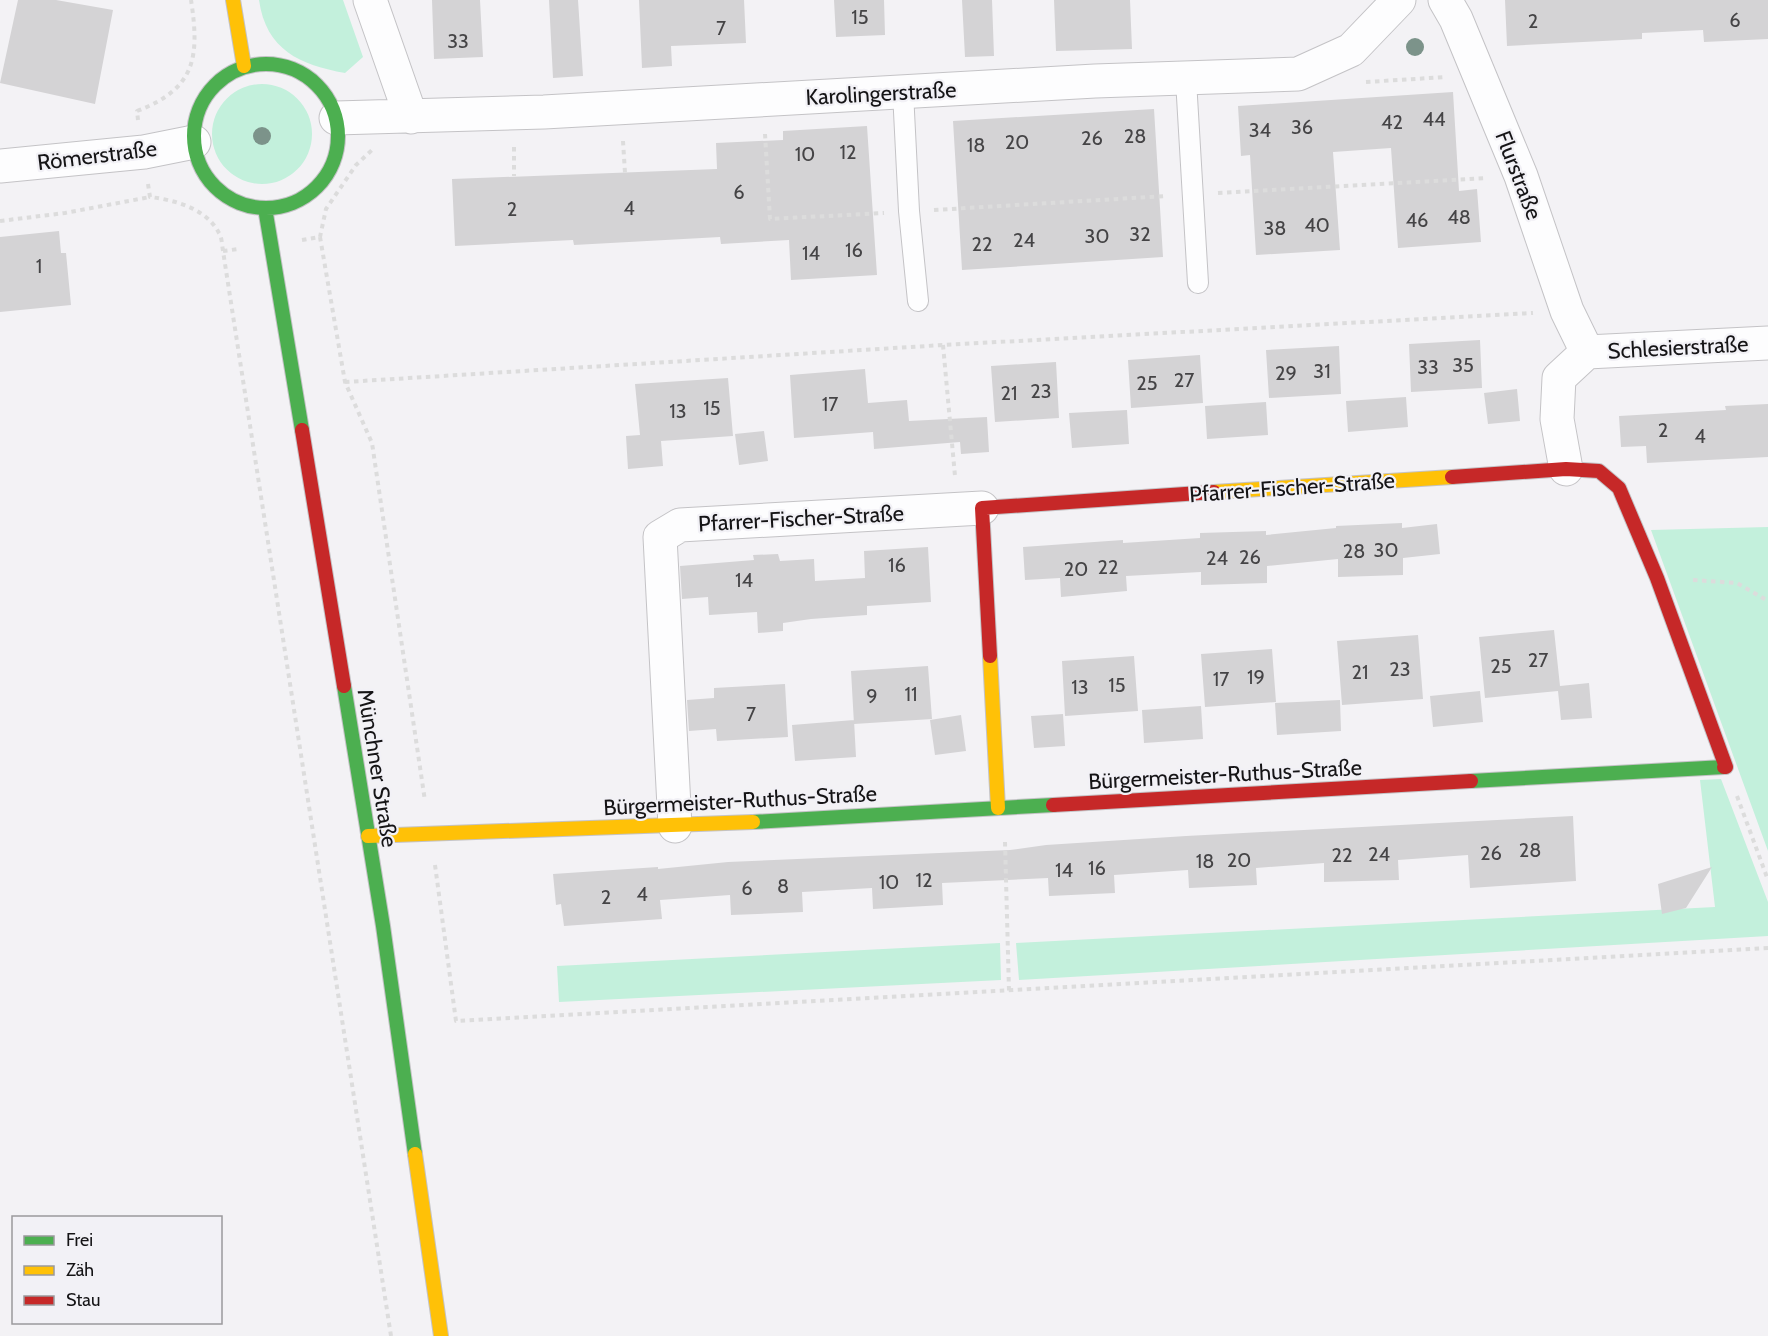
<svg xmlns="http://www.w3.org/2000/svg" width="1768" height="1336" font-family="Cabin,sans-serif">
<rect width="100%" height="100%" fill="#f3f2f5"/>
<path fill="#c3f0dc" d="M259,0H343L363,57L345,73C300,65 266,50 259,0Z
M212 134a50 50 0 1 1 100 0a50 50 0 1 1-100 0Z
M1768,527V851L1651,530Z
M1721,779L1768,902V936L1019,980L1016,943L1715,907L1700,780Z
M1000,943L1001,980L559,1002L557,966Z"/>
<path fill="#d4d3d5" d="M18,0H56L113,10L95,104L0,83Z
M432,0H480L483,57L434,59Z
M549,0H578L583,76L553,78Z
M639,0H744L746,43L671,46L672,66L642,68Z
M834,0H884L885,35L836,37Z
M962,0H992L994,56L965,57Z
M1054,0H1130L1132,49L1056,51Z
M1505,0H1768V39L1704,42L1703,30L1642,33V39L1507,46Z
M1453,92L1459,191L1477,189L1481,242L1398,248L1391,148L1333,152L1340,250L1256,255L1250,155L1241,156L1238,106Z
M1154,109L1163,257L962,270L953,121Z
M867,126L877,275L791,280L789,240L721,244L720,237L574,245L573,240L455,246L452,179L717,169L716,143L783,140V131Z
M59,231L61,253H66L71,305L0,312V237Z
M1480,340L1482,388L1411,392L1409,344Z
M1339,346L1341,394L1269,398L1266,350Z
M1200,355L1203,403L1131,408L1128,360Z
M1056,362L1059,418L995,422L991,366Z
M865,369L868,403L907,400L909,421L987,417L989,452L961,454L960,442L874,449L873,432L794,438L790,375Z
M728,378L733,436L661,441L663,466L628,469L626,436L640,435L635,384Z
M1517,389L1520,421L1488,424L1484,393Z
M1406,397L1408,427L1348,432L1346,401Z
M1266,402L1268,435L1207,439L1205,406Z
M1768,404V457L1647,463L1646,446L1621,447L1619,416L1726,410L1725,406Z
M1127,410L1129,444L1072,448L1069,413Z
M764,431L768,461L739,465L735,434Z
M1402,523V528L1437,524L1440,554L1403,558V575L1338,577V559L1267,566V583L1201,585V572L1126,576L1127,591L1061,597L1060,578L1025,580L1023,547L1123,540V543L1200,538V533L1266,531V535L1336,528V526Z
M928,547L931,602L867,606V615L811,619L783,623V631L758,633L757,612L709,615L708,597L682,599L680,566L754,560L753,555L778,554L780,561L814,559L815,581L865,578L864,551Z
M1554,630L1560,686L1589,683L1592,718L1561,720L1558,691L1485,698L1479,637Z
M1418,635L1423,699L1342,705L1337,641Z
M1272,649L1276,702L1205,707L1201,654Z
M1134,656L1138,711L1065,716L1062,661Z
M928,666L932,719L854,724L851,671Z
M785,684L788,737L717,741L716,729L689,731L687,700L714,698V688Z
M1480,691L1483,722L1433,727L1430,696Z
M1340,700L1341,731L1277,735L1275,703Z
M1201,706L1203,739L1144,743L1142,710Z
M1063,714L1065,746L1034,748L1031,716Z
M961,715L966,751L935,755L930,720Z
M854,720L856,757L795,761L792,725Z
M1573,816L1576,881L1470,888L1468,855L1398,860L1399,880L1324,882V863L1256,868L1257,885L1189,888L1188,870L1114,875L1115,893L1049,896L1048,878L942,883L943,905L873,909L872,888L802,892L803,912L731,915L730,895L660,900L662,919L564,926L561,904L556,905L553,874L658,867V869L728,862L1010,850L1046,845L1186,836Z
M1712,867L1686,908L1662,914L1658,884Z"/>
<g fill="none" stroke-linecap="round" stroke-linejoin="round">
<g stroke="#c4c3c6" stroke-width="22">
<path id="lane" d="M1186,80L1198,283
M903,92L909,211L918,301"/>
</g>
<g stroke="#c4c3c6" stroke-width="35">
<path id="street" d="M370,0L411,117
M1445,0L1456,19L1521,176L1567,311L1587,352
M336,118L544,112L1095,81L1298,74L1351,50L1399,0
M0,166L144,152L194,142
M1587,352L1768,343
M1566,469L1557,419L1559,378L1587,352
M675,826L660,537L680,525L982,508"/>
</g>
<g stroke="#c4c3c6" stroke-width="16">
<path id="fast" d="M194 136a72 72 0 1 1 144 0a72 72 0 1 1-144 0Z
M265,208L302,430
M344,686L383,926L415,1154
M1471,781L1724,767
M753,822L1053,805"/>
</g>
<g stroke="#c4c3c6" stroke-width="16">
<path id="slow" d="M233,0L244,66
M1214,492L1452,477
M990,656L998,808
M368,836L753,822
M415,1154L441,1336"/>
</g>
<g stroke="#c4c3c6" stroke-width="16">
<path id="jam" d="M302,430L344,686
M1452,477L1566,469L1599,471L1619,488L1657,578L1726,767H1724
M990,656L982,508L1214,492
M1053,805L1471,781"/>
</g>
<path stroke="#dcdcdc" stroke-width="4" stroke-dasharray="4.5 4.5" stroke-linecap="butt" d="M1366,82L1446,77
M138,120L137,111C195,89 200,58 191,0
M765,134L770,219L884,213
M623,141L625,173
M514,147V176
M148,184L150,197C174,200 206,208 219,233C222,237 222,246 223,251L391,1336
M1218,193L1486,178
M934,210L1166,196
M0,221L65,213L150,197
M320,237L345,382L372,443L425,801
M302,240L320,237L326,209L356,165L372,150
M223,251L239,249
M943,345L955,476
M345,382L943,345L1533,313
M1693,580L1737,583L1768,601
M1737,796L1768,880
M1005,842L1009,991
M435,865L456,1021L1768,948"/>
<use href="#lane" stroke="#fdfdfe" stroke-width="20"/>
<use href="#street" stroke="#fdfdfe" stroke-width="33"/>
<use href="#fast" stroke="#4caf50" stroke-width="14"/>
<use href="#slow" stroke="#ffc107" stroke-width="14"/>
<use href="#jam" stroke="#c62828" stroke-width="14"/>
</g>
<g fill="#7c938a">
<circle cx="1415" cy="47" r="9"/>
<circle cx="262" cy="136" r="9"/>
</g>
<g text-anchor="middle" stroke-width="4.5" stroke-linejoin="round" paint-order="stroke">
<g font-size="20" fill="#454446">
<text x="860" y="24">15</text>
<text x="1735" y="27">6</text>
<text x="1533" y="28">2</text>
<text x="721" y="35">7</text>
<text x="458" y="48">33</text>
<text x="1434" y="126">44</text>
<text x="1392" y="129">42</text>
<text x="1302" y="134">36</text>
<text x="1260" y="137">34</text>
<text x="1135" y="143">28</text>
<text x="1092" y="145">26</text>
<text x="1017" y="149">20</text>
<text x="976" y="152">18</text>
<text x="848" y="159">12</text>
<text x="805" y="161">10</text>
<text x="739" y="199">6</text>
<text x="629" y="215">4</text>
<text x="512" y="216">2</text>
<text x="1459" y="224">48</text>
<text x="1417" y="227">46</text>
<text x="1317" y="232">40</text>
<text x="1275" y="235">38</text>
<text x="1140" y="241">32</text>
<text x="1097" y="243">30</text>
<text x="1024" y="247">24</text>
<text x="982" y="251">22</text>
<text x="854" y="257">16</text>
<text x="811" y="260">14</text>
<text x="39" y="273">1</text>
<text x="1463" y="372">35</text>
<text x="1428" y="374">33</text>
<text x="1322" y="378">31</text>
<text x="1286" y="380">29</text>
<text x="1184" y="387">27</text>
<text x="1147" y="390">25</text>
<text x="1041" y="398">23</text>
<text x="1009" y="400">21</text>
<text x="830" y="411">17</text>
<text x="712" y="415">15</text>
<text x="678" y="418">13</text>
<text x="1663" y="437">2</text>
<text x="1700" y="443">4</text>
<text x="1386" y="557">30</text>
<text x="1354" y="558">28</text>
<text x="1250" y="564">26</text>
<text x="1217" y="565">24</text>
<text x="897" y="572">16</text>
<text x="1108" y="574">22</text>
<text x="1076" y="576">20</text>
<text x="744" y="587">14</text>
<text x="1538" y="667">27</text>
<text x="1501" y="673">25</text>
<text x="1400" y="676">23</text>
<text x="1360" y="679">21</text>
<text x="1256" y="684">19</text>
<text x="1221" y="686">17</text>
<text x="1117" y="692">15</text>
<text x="1080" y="694">13</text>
<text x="911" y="701">11</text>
<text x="872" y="703">9</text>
<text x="751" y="721">7</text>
<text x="1530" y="857">28</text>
<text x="1491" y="860">26</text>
<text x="1379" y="861">24</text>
<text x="1342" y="862">22</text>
<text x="1239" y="867">20</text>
<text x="1205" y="868">18</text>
<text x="1097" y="875">16</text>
<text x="1064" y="877">14</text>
<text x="924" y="887">12</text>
<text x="889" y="889">10</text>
<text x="783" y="893">8</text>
<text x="747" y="895">6</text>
<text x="642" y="901">4</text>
<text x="606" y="904">2</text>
</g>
<g font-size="22" fill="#151416" stroke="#f2f1f6">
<text transform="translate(881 93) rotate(-3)" y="8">Karolingerstraße</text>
<text transform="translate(97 155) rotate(-7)" y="8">Römerstraße</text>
<text transform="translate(1519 175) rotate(69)" y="8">Flurstraße</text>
<text transform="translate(1678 347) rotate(-3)" y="8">Schlesierstraße</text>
<text transform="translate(1292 487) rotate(-4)" y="8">Pfarrer-Fischer-Straße</text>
<text transform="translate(801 518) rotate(-3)" y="8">Pfarrer-Fischer-Straße</text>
<text transform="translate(378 768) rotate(81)" y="8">Münchner Straße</text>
<text transform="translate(1225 774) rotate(-3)" y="8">Bürgermeister-Ruthus-Straße</text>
<text transform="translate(740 800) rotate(-3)" y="8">Bürgermeister-Ruthus-Straße</text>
</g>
</g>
<rect x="12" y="1216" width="210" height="108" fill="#f2f1f6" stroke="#9a999c" stroke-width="1.5"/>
<rect x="24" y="1236" width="30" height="9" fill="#4caf50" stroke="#9a999c" stroke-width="1.5"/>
<text x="66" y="1246" font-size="18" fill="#151416">Frei</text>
<rect x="24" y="1266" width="30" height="9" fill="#ffc107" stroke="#9a999c" stroke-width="1.5"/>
<text x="66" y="1276" font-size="18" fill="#151416">Zäh</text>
<rect x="24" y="1296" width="30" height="9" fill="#c62828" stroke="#9a999c" stroke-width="1.5"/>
<text x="66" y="1306" font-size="18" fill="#151416">Stau</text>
</svg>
